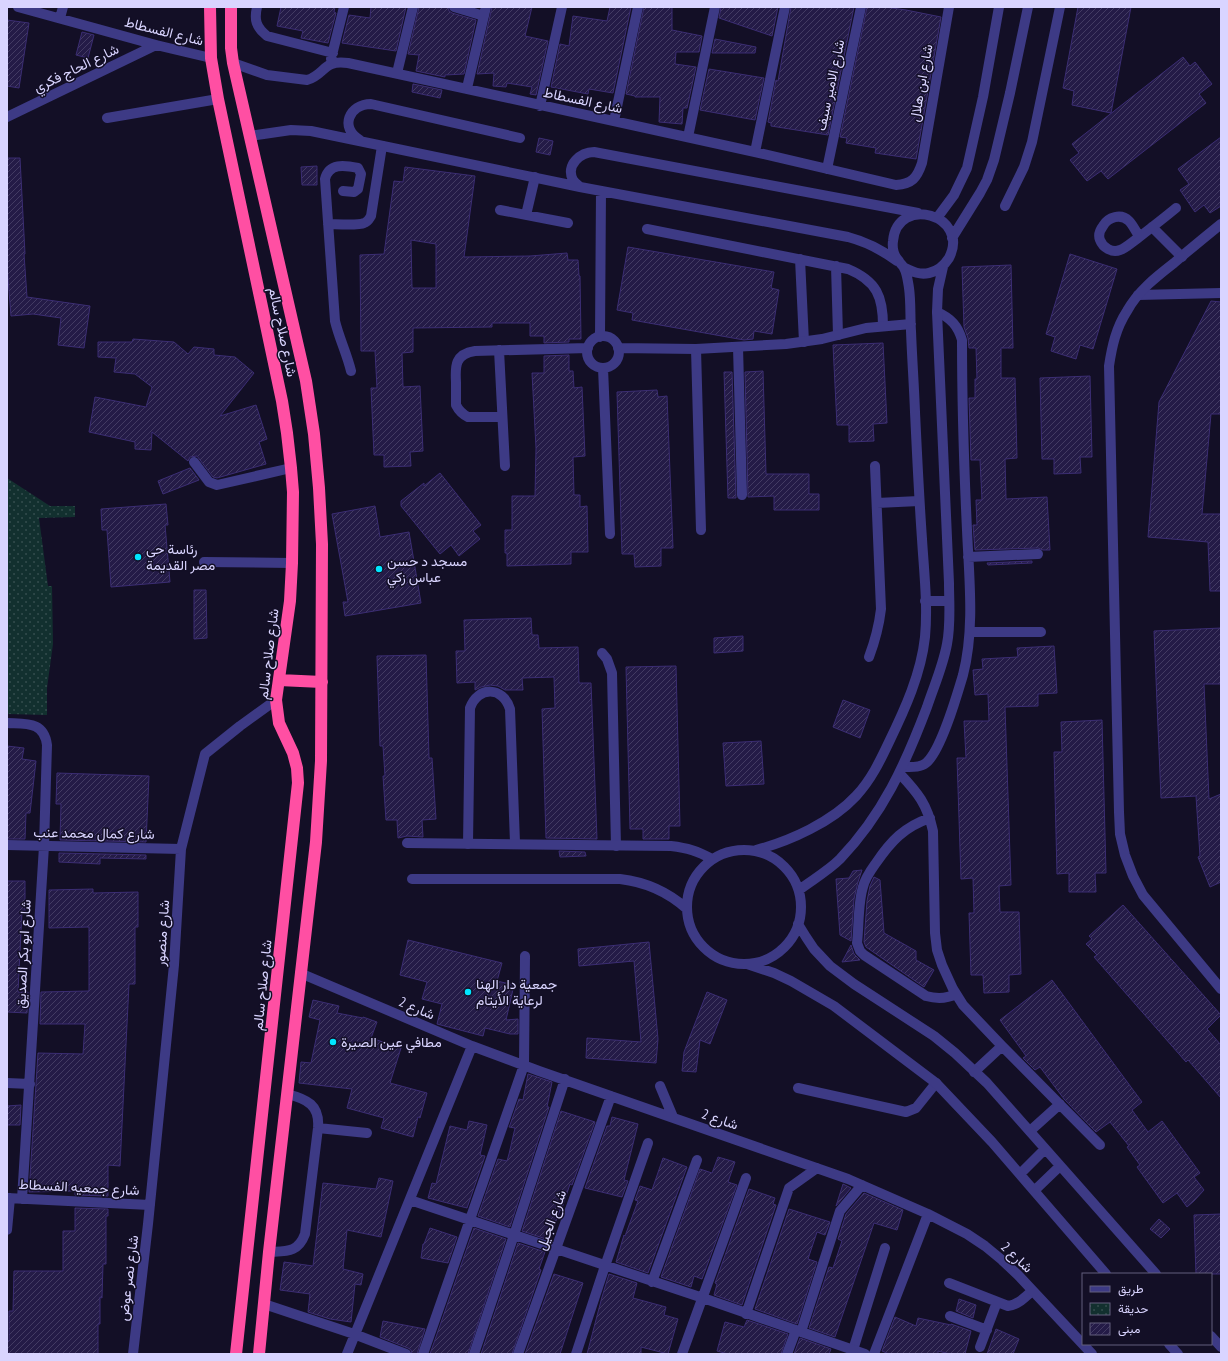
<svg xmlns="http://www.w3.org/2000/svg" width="1228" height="1361" font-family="'PT Sans Narrow',Vazirmatn,sans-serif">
<defs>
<pattern id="park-dots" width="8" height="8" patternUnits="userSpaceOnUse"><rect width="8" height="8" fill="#12302f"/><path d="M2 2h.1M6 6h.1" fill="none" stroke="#344d4e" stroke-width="1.8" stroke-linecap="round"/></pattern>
<pattern id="building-hatch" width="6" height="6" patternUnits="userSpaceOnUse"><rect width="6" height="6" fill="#241b47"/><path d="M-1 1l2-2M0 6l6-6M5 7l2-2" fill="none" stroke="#433b63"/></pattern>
</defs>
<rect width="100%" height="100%" fill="#130f26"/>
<path fill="url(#park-dots)" d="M7,478L50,506H75V517L39,518L48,586H52L53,644L47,688V715L7,714Z"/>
<path fill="url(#building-hatch)" stroke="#3b2d73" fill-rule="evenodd" d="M281,7H335L334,12L336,13L328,43L301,38L303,31L277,26Z
M371,7H406L396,51L342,43L349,15L370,18Z
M419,7H448L449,11L452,13L476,20L464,74L445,75V77L416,71L419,55L408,54Z
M492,7H532L525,36L548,41L536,95L530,94L532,87L507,83L506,87L493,86L494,73L477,74Z
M610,7H631L613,93L589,89L588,94L551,87L560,44L569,46L573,16L607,21Z
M644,7H672V30L702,36L699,52H676L675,64L696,67L687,108H683L682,124L659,122L660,97H635V96L626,94Z
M721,7H778L772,36L719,18Z
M791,7H854L828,135L771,126V123L768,122L776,80L778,81Z
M867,7H885L906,10L941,17L916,159L875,153L876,148L846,143L847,138L840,137Z
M1078,7H1131L1111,113L1072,105L1074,91L1063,88Z
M7,20L29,23L19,88L7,86Z
M82,32L94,35L88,58L76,55Z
M715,39L756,47L755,53H712Z
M1183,57L1190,66L1195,62L1212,84L1199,94L1206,103L1108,179L1101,171L1087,181L1070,160L1079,153L1072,144Z
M709,69L764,78L755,120L700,110Z
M413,84L442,90L440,98L412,92Z
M1221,137V206L1210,213L1204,205L1195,212L1180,190L1189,184L1178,169Z
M539,138L553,141L550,155L536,152Z
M7,158H20L25,254H24L27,297L90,306L84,348L58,345L61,318L33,314L11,316L7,266Z
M317,166V185H302L301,167Z
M405,167L475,176L464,257L530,256L567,253L568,260H578L579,276H580L581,339H569V342L544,343V336H530V323H492V327L413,328V352L402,353L403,387L420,386L423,451L410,452L411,466L384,467V455H374L371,388H377L375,351H361L360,255L384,254L394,181L403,182ZM411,240L436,244V288H412Z
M628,247L774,272L771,288L779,290L772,334L754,331L753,339L744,340L632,320L633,313L617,310Z
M1070,254L1117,269L1093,349L1080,345L1076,359L1051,351L1055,337L1046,334Z
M1011,265L1013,348H1001V378H1015L1017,458L1005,459L1006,499L1047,497L1050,550H1043L1038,548L975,550L973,525H977L976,500H982L980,460H971L969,398H975V379H977L976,348H969L968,338L964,327L962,267Z
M1211,301L1221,302V414H1211L1202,514H1221V591H1210L1208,542L1148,537L1159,402Z
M133,339L174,342L188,354L194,347L214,349V355L235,357L254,373L220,416L256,405L267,439L259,442L266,464L217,478L213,477L197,456L190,457L188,461L152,432L151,450L135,449V442L89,432L95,397L146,407L152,387L135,374L114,372L116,358L98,357V342H132Z
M883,343L887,423L873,424L874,441L849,442V425H837L833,345Z
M569,355V371H573L574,388L582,387L585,456L573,457L574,495H580V507L587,506L588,552H571V564L507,566V553H505V530H512V496H535L536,448L532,373H544V356Z
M763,371L766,474H809V494H819V510H774V496L748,497L745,372Z
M724,372H732L736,498H728Z
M1090,376L1092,457H1080L1081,473L1054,474V459H1042L1040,378Z
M657,390L658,397L667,396L673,548H661V566L635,567L634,554H622L617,392Z
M190,468L199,480L163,494L158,481Z
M440,473L481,525L473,531L480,539L459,556L451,545L440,554L401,506V501L424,483V486Z
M166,504L168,525H165L170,582L111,587L107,530H102L101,509Z
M375,506L380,537L409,532L421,603L345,616L343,602H348L332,514Z
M1032,561V563L988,565L987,563Z
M194,590H206L207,638L194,639Z
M531,618L532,635H538L539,648L578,647L579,683H591L597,839L546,838L542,709L555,708L554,677L522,678L523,690H505L498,686L490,685L481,687L475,690V682L457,683L456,651H465L464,620Z
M1221,628V684H1204L1209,799L1221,794V882L1210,887L1198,857L1200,856L1196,796L1161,798L1154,631Z
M743,636V651L714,653V638Z
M1054,646L1057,693L1038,694V706L1005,707L1011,885L999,886L1000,912H1019L1021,974L1009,975V992L984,993L983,975H971L969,913H974L973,878L961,879L957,758H966L964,721H989L988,694L975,695L973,670L983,669L982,659L1018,657L1017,648Z
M426,655L429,758H432L436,819L422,820L423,837L407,836L398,838L397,820H386L383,776H385L383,746H380L377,656Z
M676,666L680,826H669V839H643V829H630L626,667Z
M843,700L870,710L860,738L833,727Z
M1102,720L1106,873H1095L1096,892H1069V873L1057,874L1054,752H1062L1061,722Z
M761,741L764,784L726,786L723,743Z
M7,746L24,748L22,759L36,761L30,813H26L25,839H7Z
M57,773L149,776L146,842L60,840L61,804H56Z
M559,851L585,852L586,856L560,857Z
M59,853L146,855V859L100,858V864L59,862Z
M862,870L858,882L854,899L851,941L840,935L836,879L849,878L853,871Z
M874,877L880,880L884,933L916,951V960L934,970L924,987L866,947L864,942L867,901L870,886Z
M7,881H25V911H22L18,992H28L27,1013L7,1012Z
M93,889V893L138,892V927H135V984H129L120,1166L108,1165V1196L75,1195V1191L29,1192L38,1053L83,1054L85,1024H40L41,992L89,991V927L49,928V890Z
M1123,905L1221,1015L1207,1029L1221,1045V1098L1188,1060L1186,1062L1094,957L1097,955L1086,944L1092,939L1089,936Z
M408,940L502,963L497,981L514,985L506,1020L518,1019V1034H510L485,1028L483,1036L437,1024L442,1004L422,999L427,982L400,975Z
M649,942L658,1039L656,1063L586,1058L587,1038L641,1042L634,961L579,966L578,949Z
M851,945L854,954L860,960L842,962Z
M1052,980L1142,1102L1132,1110L1148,1132L1162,1121L1200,1173L1194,1177L1204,1190L1194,1201L1187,1207L1177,1193L1163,1203L1137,1167L1140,1165L1127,1147L1129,1146L1110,1122L1096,1132L1064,1099L1040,1067L1035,1070L1023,1058L1026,1056L1000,1020Z
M707,992L727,1000L710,1044L700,1040L696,1072L682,1071L684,1052Z
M313,1000L339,1006L337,1013L363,1018V1017L377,1022L371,1038L401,1048L390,1083L427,1093L420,1118L418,1117L413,1137L381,1128L384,1118L347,1108L352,1089L299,1083L301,1062L311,1063L320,1020L309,1017Z
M528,1074L552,1082L547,1107H549L510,1227L478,1216L498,1159L507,1161L509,1154L515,1128L509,1127L510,1125L519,1099L523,1100Z
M21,1105L20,1125H7V1106Z
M561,1111L595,1122L572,1185L570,1184L561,1211L560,1210L549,1240L522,1231Z
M612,1117L638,1124L624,1180L628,1181L622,1197L585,1188L607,1126H610Z
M469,1121L487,1125L480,1155L485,1156L467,1208L428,1198L432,1183L436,1184L450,1126L467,1130Z
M718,1157L735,1162L728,1182L737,1185L702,1279L694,1276L691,1287L661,1277L700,1169L712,1173Z
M663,1158L687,1167L648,1273L616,1262L624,1235L625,1236L638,1201L635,1200L640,1186L652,1190Z
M379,1178L393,1181L381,1237L347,1230L343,1269L363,1274L361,1285L355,1284L351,1322L330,1319L308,1312L310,1294L280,1290L284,1262L313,1266L323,1183L376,1189Z
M843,1184L851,1188L836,1206Z
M749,1189L775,1198L773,1204L776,1205L742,1305L714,1295L717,1284L715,1283Z
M864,1193L903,1210L897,1230L874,1223L835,1337L809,1328L829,1267L833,1268L842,1241L838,1239L846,1214Z
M75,1208L108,1209V1216H106V1264H103L102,1298L100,1297V1324H98V1354H7V1341H9V1311H13L14,1271H63V1231H75Z
M789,1209L830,1222L825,1235L817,1232L808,1259L817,1262L797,1324L755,1309Z
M1221,1214V1274H1196L1194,1215Z
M1159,1219L1170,1229L1161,1238L1150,1229Z
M430,1228L457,1237L448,1263L421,1258L423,1244H424Z
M474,1228L506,1239L468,1354H430Z
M518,1243L545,1252L539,1269L541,1270L512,1354H481Z
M554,1274L583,1283L560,1354H525Z
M609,1274L637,1283L633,1298L666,1307L664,1315L678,1319L668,1354L641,1347V1354H587L602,1297Z
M959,1299L976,1305L973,1318L956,1311Z
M895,1317L916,1326L918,1318L951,1325V1324L971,1331L965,1354H950L938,1351V1354H889L882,1351Z
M747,1320L788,1334L781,1354H728L717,1351L725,1322L744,1327Z
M383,1321L425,1329L417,1354H412L411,1350L408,1348L380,1337Z
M996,1329L1019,1339L1013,1354H987Z
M800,1338L831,1349L829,1354H794Z"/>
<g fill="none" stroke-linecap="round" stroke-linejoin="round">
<path stroke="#3d3a85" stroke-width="10" d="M343,191L354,192L358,189L361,174L358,168C344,165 329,163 325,179L335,321C339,338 347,354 351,371
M500,210L568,223
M526,215L535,177
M328,224C335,224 358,226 364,223C368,222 369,219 371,216L382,146
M1152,227L1182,257
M647,229L848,269C877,281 883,297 883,326
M1139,236C1136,232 1133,225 1129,221C1121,213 1108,217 1103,226C1100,230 1098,235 1100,240C1103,248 1112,253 1120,250C1126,248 1132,242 1138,238C1151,228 1164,218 1176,208
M800,259L804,342
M836,266L838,335
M1138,295L1221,293
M738,347L742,495
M696,349L701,530
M194,462L209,482L217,485L291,468
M877,503L919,501
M968,557L1038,554
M204,562L292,563
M970,632H1041
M602,653L607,659L612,673L616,846
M869,657C875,641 879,626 881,609L875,466
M903,767C911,767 920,768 926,763C941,751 957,695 963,675C975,629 969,577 967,530C964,467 962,404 962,340C958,326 951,318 937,312
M900,774C918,793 927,804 933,831L935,933L937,950L942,965L953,989L963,1005L1002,1046L1100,1145
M930,818C904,827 891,841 876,863C871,870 865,878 863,887C858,902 859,926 857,943L860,951L864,955L926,996C937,999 946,999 956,994
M468,844L470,708C478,686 503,686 510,709L515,843
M974,1072L1002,1046
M798,1088L906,1112L916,1108L936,1083
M318,1128L367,1133
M1030,1131L1060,1104
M269,1252C286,1251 298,1253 305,1234L318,1128C320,1105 307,1099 287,1094
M949,1283L1008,1306C1018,1305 1025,1297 1032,1291
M950,1316L987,1330
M980,1347L997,1302
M853,1350L885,1248"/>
<path stroke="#3d3a85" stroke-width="10" d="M18,7L156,45L211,58
M257,7C254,20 256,27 267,36L333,53
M454,7L484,16
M60,18L63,7
M331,59L344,7
M233,63L267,75L307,80C325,75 323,59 348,63L755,152L896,185C912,184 917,178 922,163L949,7
M397,73L413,7
M467,88L486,7
M540,106L562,7
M7,117L156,45
M107,118L218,99
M614,121L638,7
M250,136L291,130L311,131L580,187L848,237C867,242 882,250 897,261
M688,137L715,7
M360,140C339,128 349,104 371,104L520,138
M755,152L785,7
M827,169L861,7
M580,187C578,185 575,183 573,180C565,165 581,152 594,152L918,213
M1005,206L1024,167L1032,142L1060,7
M937,218L954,195L967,168L983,97L999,7
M1221,224C1205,237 1189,250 1174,263C1156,277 1138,291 1127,311C1116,328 1112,346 1109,366L1119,812L1120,834L1125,855L1133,876L1143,895L1221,989
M952,238L980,193L987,180L994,160L1010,93L1028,7
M587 352a16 16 0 1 1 32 0a16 16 0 1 1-32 0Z
M600,337L601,191
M618,348L696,349L786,344L822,339L866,328L911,324
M499,350L505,466
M603,368L610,534
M502,417H468C462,414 459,411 456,405C456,397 456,390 456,382C455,366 455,354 475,351L588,348
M925,601H949
M7,723C26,724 44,721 47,745L44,846L22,1199
M407,843L671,846C688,848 697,851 712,859
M7,845L181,849
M687 907a57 57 0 1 1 114 0a57 57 0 1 1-114 0Z
M756,850C790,841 832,822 856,796C871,780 880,761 889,742C905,709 921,674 925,637C928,605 924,572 922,539C919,497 917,454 915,412C914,385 912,358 911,331C910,317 911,302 909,288C908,282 907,273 904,268C903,265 900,264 899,261C894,256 892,248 893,241C897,194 971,215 949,258C944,266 938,271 929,273C920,275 913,272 905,268
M412,879H620C646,882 667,891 687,909
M799,890C812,880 828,871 840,859C883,814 905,765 927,707C934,686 943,666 947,644C951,624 949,603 949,583L937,312L938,289L943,267
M798,924L806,937L814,949L830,966L854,984L934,1036L955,1053L987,1083L1156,1274
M747,964L774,973L791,981L834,1006L936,1083L992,1142L1106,1274
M300,973L472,1046L539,1071L848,1179L928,1214L967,1234L985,1246L1002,1260L1018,1275L1092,1354
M7,1083L30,1084
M660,1086L673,1117
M1020,1174L1045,1149
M1035,1190L1060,1166
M7,1198L150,1205
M410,1200L703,1298L865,1354
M7,1230L10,1198
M652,1282L697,1160
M264,1304L354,1334L406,1354
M746,1314L789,1188L817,1168
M801,1332L840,1211L862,1185
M1211,1336L1221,1347
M1169,1344L1178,1354
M133,1354L148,1224L174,965L181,849L205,754L240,726L276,700
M347,1354L472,1046
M423,1354L524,1065L525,956
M474,1354L514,1235L565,1079
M518,1354L611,1096
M576,1354L605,1266L648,1143
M682,1354L746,1178
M787,1354L796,1330
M874,1354L928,1214"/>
<path stroke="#ff4fa3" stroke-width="12" d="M210,7L211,58L218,99L282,401L287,433L291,468L293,492L292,563L290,601L276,700L279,723L293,753L297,768L298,783L236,1354
M231,7V48L233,63L306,381L314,434L319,488L322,544L321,761L316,842L269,1252L259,1354
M279,680L322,682"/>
</g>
<g fill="#00e5ff" stroke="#130f26" stroke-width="1.5">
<circle cx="138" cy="557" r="4"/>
<circle cx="379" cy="569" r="4"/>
<circle cx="468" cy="992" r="4"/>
<circle cx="333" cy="1042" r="4"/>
</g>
<g text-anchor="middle" stroke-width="3" stroke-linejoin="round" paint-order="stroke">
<g font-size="14" fill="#d9d4ff" stroke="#130f26">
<text transform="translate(164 31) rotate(14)" y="5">شارع الفسطاط</text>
<text transform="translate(76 68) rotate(-26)" y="5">شارع الحاج فكري</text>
<text transform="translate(921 83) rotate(-80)" y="5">شارع ابن هلال</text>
<text transform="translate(830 85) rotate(-78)" y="5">شارع الامير سيف</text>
<text transform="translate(583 100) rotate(12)" y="5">شارع الفسطاط</text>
<text transform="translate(283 332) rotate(78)" y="5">شارع صلاح سالم</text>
<text transform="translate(268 654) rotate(-83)" y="5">شارع صلاح سالم</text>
<text transform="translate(94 833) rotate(1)" y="5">شارع كمال محمد عنب</text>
<text transform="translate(162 933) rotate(-86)" y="5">شارع منصور</text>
<text transform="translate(23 954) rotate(-87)" y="5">شارع ابو بكر الصديق</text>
<text transform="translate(262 985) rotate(-84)" y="5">شارع صلاح سالم</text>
<text transform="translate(417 1008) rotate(23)" y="5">شارع 2</text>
<text transform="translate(720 1119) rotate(19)" y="5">شارع 2</text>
<text transform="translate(79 1187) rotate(3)" y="5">شارع جمعيه الفسطاط</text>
<text transform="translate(551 1220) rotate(-70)" y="5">شارع الجيل</text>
<text transform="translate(1017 1257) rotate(43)" y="5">شارع 2</text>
<text transform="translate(128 1278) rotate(-83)" y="5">شارع نصر عوض</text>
</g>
<g font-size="14" fill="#d9d4ff" stroke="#130f26" text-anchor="start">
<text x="146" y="554">رئاسة حى<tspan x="146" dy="16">مصر القديمة</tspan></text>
<text x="387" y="566">مسجد د حسن<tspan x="387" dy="16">عباس زكي</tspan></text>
<text x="476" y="989">جمعية دار الهنا<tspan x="476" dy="16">لرعاية الأيتام</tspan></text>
<text x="341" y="1047">مطافي عين الصيرة</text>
</g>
</g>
<rect width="1228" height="1361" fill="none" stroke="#d9d4ff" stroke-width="16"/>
<rect x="1082" y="1273" width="130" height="72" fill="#130f26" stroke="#625e7d"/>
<rect x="1090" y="1286" width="20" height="6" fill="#3d3a85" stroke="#625e7d"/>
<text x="1118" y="1293" font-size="12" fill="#d9d4ff">طريق</text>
<rect x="1090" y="1303" width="20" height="12" fill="url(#park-dots)" stroke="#625e7d"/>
<text x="1118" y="1313" font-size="12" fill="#d9d4ff">حديقة</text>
<rect x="1090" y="1323" width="20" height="12" fill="url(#building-hatch)" stroke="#625e7d"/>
<text x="1118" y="1333" font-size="12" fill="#d9d4ff">مبنى</text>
</svg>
